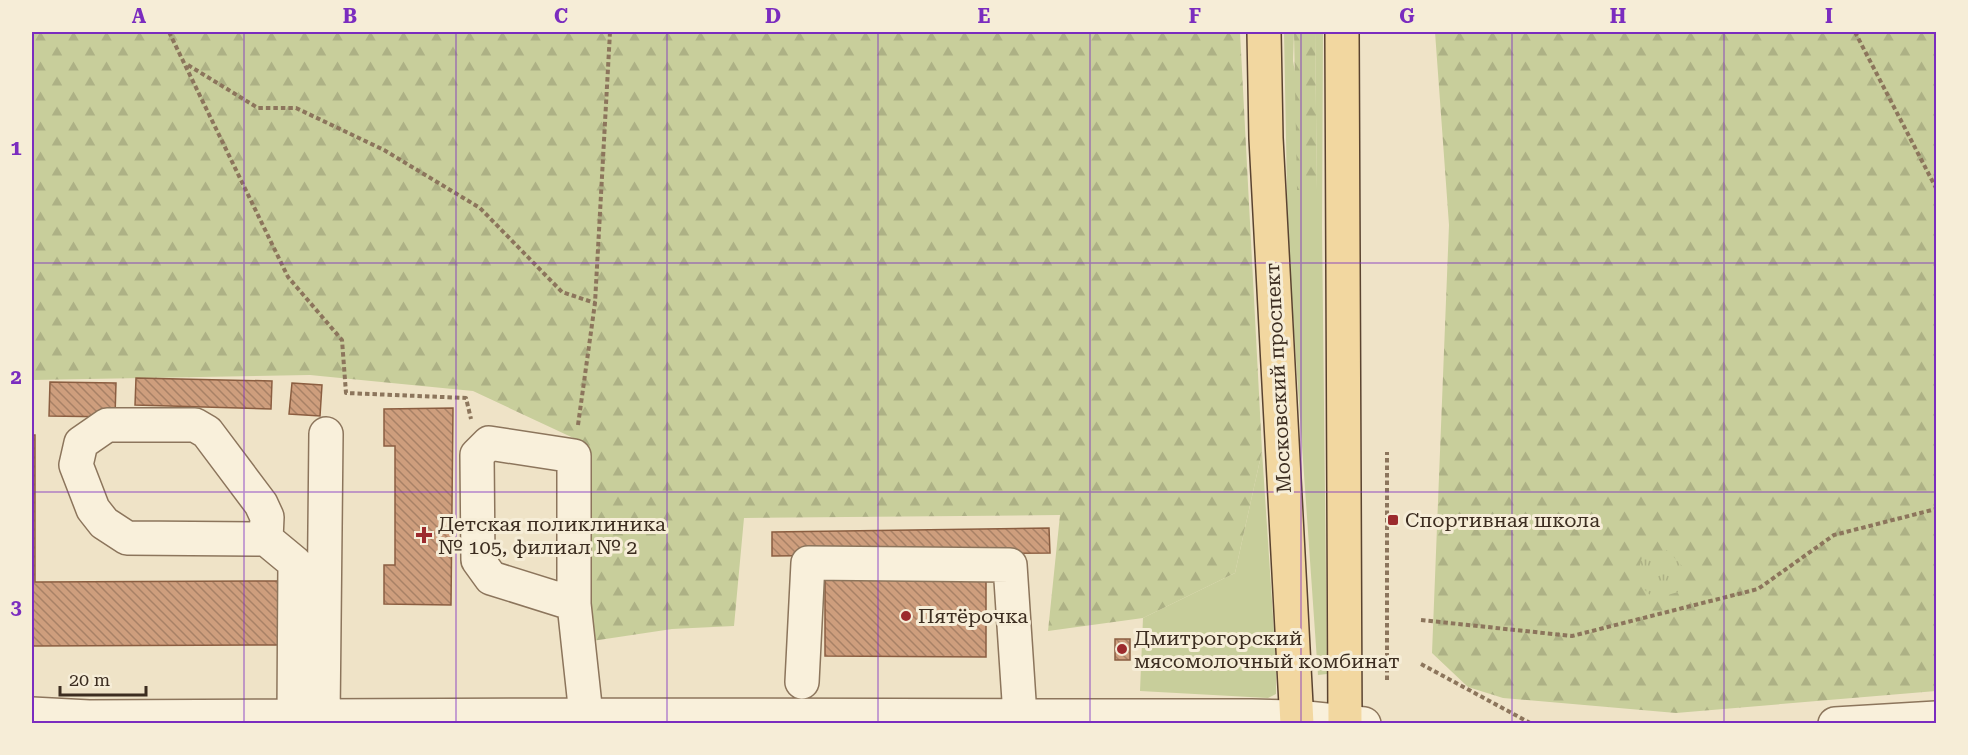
<svg xmlns="http://www.w3.org/2000/svg" width="1968" height="755" font-family="'Roboto Serif',serif">
<defs>
<pattern id="forest-firs" width="22" height="20" patternUnits="userSpaceOnUse" patternTransform="scale(1.5)"><rect width="22" height="20" fill="#c8ce9b"/><path d="M5 1l3.5 6h-7zM16 11l3.5 6h-7z" fill="#adb185"/></pattern>
<pattern id="park-tufts" width="24" height="20" patternUnits="userSpaceOnUse" patternTransform="scale(1.5)"><rect width="24" height="20" fill="#c8ce9b"/><path d="M3 7l-1-3M5 7V3M7 7l1-3M15 17l-1-3M17 17v-4M19 17l1-3" fill="none" stroke="#adb185"/></pattern>
<pattern id="building-back-hatch" width="6" height="6" patternUnits="userSpaceOnUse" patternTransform="scale(1.5)"><rect width="6" height="6" fill="#ce9e7d"/><path d="M-1 5l2 2M0 0l6 6M5-1l2 2" fill="none" stroke="#a88166"/></pattern>
</defs>
<rect width="100%" height="100%" fill="#efe3c7"/>
<path fill="#c8ce9b" d="M1284,32H1294L1293,61L1317,191L1315,32H1323L1322,227L1327,674L1318,675L1288,245Z
M1262,451L1276,662V694L1268,698L1140,691L1143,618L1235,573Z"/>
<path fill="url(#forest-firs)" d="M32,32H1240L1262,451L1235,573L1143,618L1048,631L1060,515L744,518L734,626L672,629L592,641L582,442L473,391L310,375L32,380Z
M1294,32H1315L1317,191L1297,190Z
M1435,32H1936V691L1676,713L1503,698L1468,687L1432,653L1449,225Z"/>
<path fill="url(#park-tufts)" d="M1667,550L1684,568L1678,592L1654,599L1636,581L1642,557Z"/>
<path fill="url(#building-back-hatch)" stroke="#8b5e41" stroke-width="1.5" d="M136,378L272,381L271,409L135,405Z
M50,382L116,383L115,417L49,416Z
M292,383L322,385L320,416L289,414Z
M453,408L451,605L384,604V565H395V446H384V409Z
M32,435H35V582L279,581V645L32,646Z
M1049,528L1050,553L772,556V532Z
M986,574V657L825,656V575Z
M1115,639H1130V660H1115Z"/>
<g fill="none" stroke-linecap="round" stroke-linejoin="round">
<g stroke="#8c755c" stroke-width="36">
<path id="minor" d="M266,539L127,538L104,523L93,509L76,465L81,443L107,425H195L207,432L261,504L267,517L266,539L295,563L294,717
M574,604L491,578L478,560L477,455L489,443L574,456V604L586,715
M802,682L808,563L1010,565L1020,716
M32,714L89,717L586,715L1252,716L1297,717L1364,724
M323,717L326,434
M1835,724L1936,718"/>
</g>
<g stroke="#5a4330" stroke-width="36">
<path id="major" d="M1264,32L1266,138L1297,724
M1342,32L1345,724"/>
</g>
<path stroke="#8c755c" stroke-width="4" stroke-dasharray="4.5 3" stroke-linecap="butt" d="M169,32L288,277L342,340L346,393L466,398L471,419
M1855,32L1936,188
M188,65L258,108H296L384,150L480,208L562,292L595,303
M578,425L595,303L610,32
M1421,620L1572,636L1758,589L1834,535L1936,509
M1421,664L1532,724
M1387,680V452"/>
<use href="#minor" stroke="#f9f0db" stroke-width="33"/>
<use href="#major" stroke="#f2d7a0" stroke-width="33"/>
</g>
<path fill="none" stroke="#7b2cbf" stroke-width="1.5" stroke-opacity="0.55" d="M244,32V724M456,32V724M667,32V724M878,32V724M1090,32V724M1301,32V724M1512,32V724M1724,32V724M32,263H1936M32,492H1936"/>
<g fill="#9c2b2d" stroke="#f6edd7" stroke-width="2">
<rect x="1387" y="514" width="12" height="12" rx="3"/>
<path d="M421 526h6v6h6v6h-6v6h-6v-6h-6v-6h6z"/>
<circle cx="906" cy="616" r="6"/>
<circle cx="1122" cy="649" r="6"/>
</g>
<g text-anchor="middle" stroke-width="6" stroke-linejoin="round" paint-order="stroke">
<g font-size="20" fill="#3c2d20" stroke="#f6edd7">
<text transform="translate(1278 378) rotate(-93)" y="7">Московский проспект</text>
</g>
<g font-size="20" fill="#3c2d20" stroke="#f6edd7" text-anchor="start">
<text x="1405" y="527">Спортивная школа</text>
<text x="438" y="531">Детская поликлиника<tspan x="438" dy="23">№ 105, филиал № 2</tspan></text>
<text x="918" y="623">Пятёрочка</text>
<text x="1134" y="645">Дмитрогорский<tspan x="1134" dy="23">мясомолочный комбинат</tspan></text>
</g>
</g>
<rect width="1968" height="755" fill="none" stroke="#f6edd7" stroke-width="66"/>
<path d="M60 686v9h86v-9" fill="none" stroke="#3c2d20" stroke-width="3"/>
<text x="69" y="686" font-size="18" fill="#3c2d20" stroke="#f6edd7" stroke-width="4.5" paint-order="stroke">20 m</text>
<rect x="33" y="33" width="1902" height="689" fill="none" stroke="#7b2cbf" stroke-width="2"/>
<g font-size="20" text-anchor="middle" font-weight="bold" fill="#7b2cbf">
<text x="139" y="23">A</text>
<text x="350" y="23">B</text>
<text x="561" y="23">C</text>
<text x="773" y="23">D</text>
<text x="984" y="23">E</text>
<text x="1195" y="23">F</text>
<text x="1407" y="23">G</text>
<text x="1618" y="23">H</text>
<text x="1829" y="23">I</text>
<text x="16" y="155">1</text>
<text x="16" y="384">2</text>
<text x="16" y="614">3</text>
</g>
</svg>
